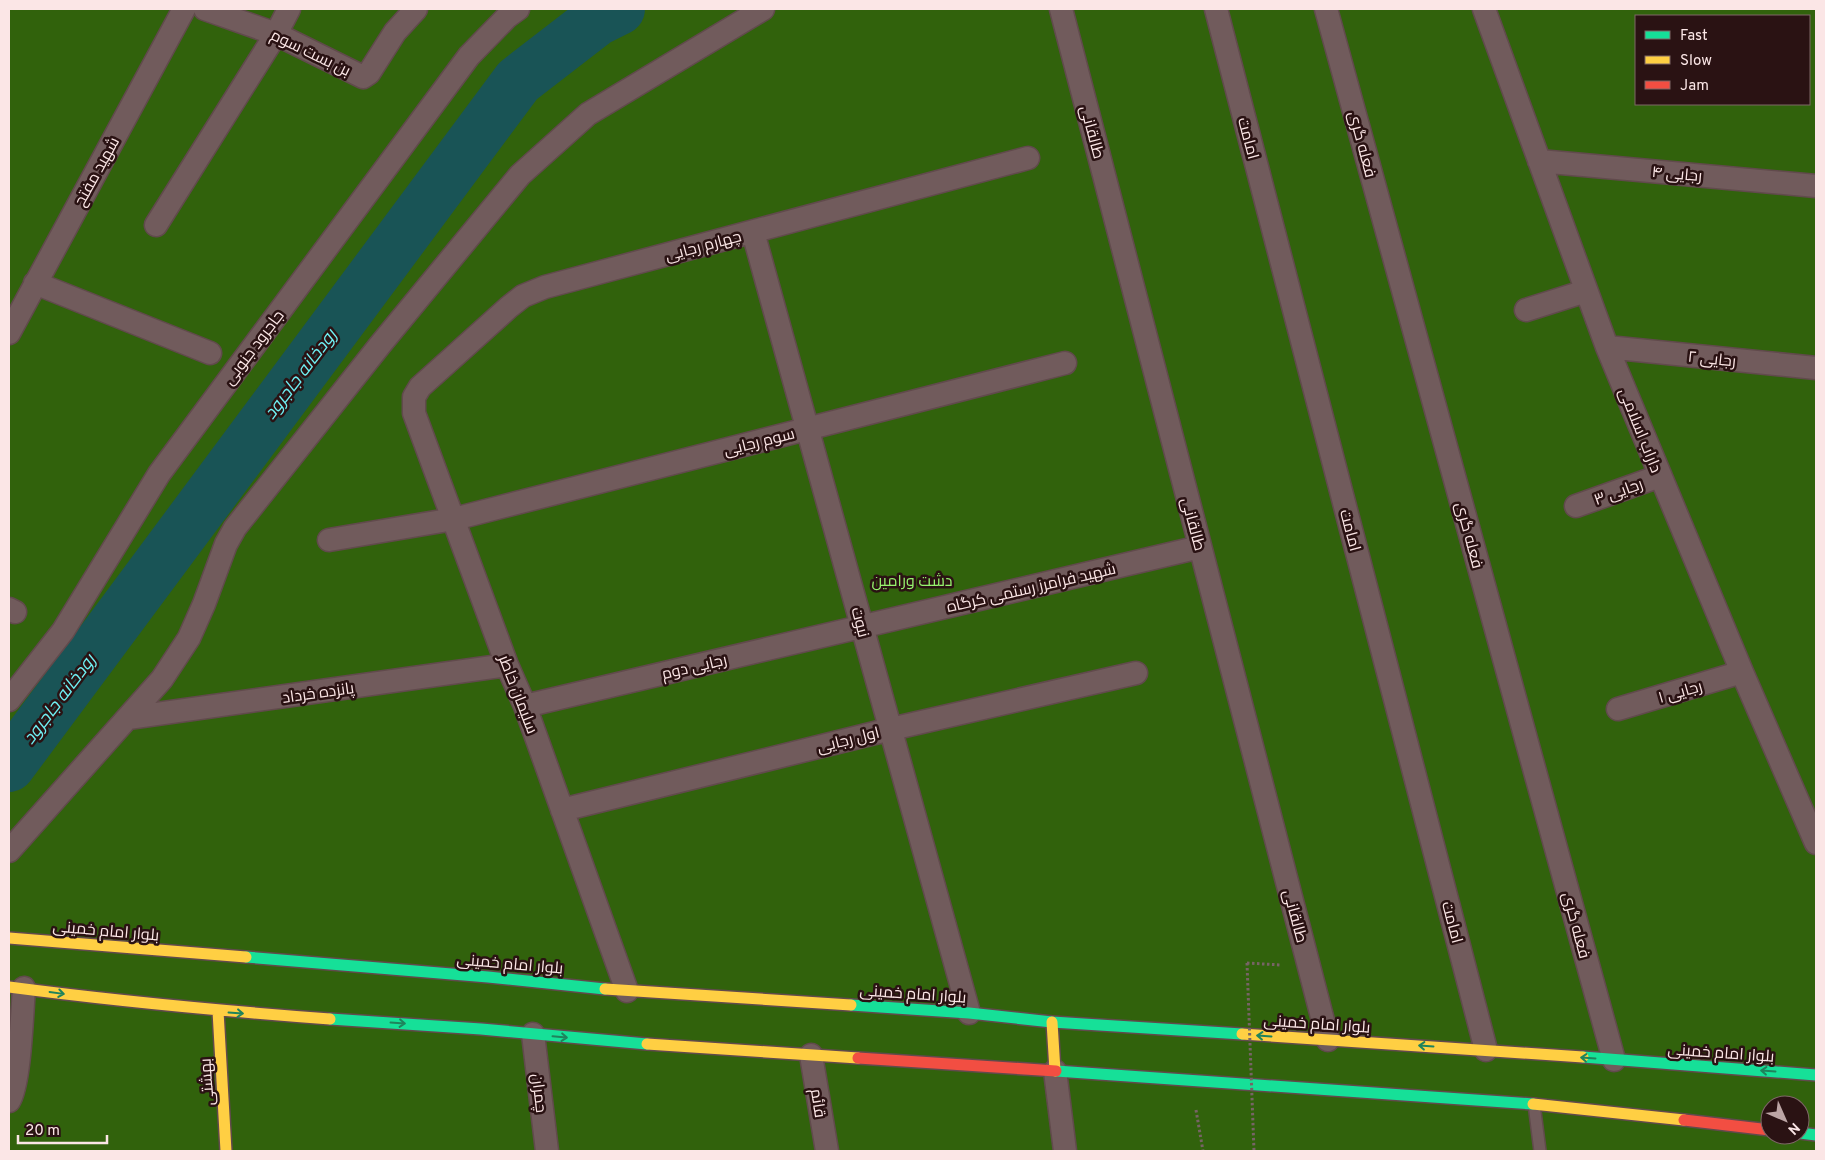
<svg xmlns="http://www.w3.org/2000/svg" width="1825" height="1160" font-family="Overpass,Cairo,sans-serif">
<rect width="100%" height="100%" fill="#472b2d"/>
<path fill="#31620c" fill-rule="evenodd" d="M9,9H1816V1151H9ZM1636,16H1809V104H1636ZM1770,1105H1800V1135H1770Z"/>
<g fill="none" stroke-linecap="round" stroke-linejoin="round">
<path stroke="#195456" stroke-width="52" d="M9,766L518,81L597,20L619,9"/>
<g stroke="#614a4c" stroke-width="14">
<path id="lane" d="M1534,1104L1540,1151"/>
</g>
<g stroke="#614a4c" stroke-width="25">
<path id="street" d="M205,9L276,34L363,77L369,73L395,32L416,9
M1061,9L1328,1040
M1216,9L1486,1050
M1326,9L1614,1060
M1484,9L1607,347L1742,672L1816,843
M1539,161L1816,186
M156,225L276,34L289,9
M753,232L969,1013
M35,283L210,353
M1526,310L1586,291
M9,333L184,9
M1607,347L1816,368
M1576,506L1660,476
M329,540L454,519L1065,363
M9,609L15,612
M9,700L63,631L159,474L469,56L507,17L518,9
M525,706L1200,547
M1618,709L1742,672
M128,718L507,665
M562,810L891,729L1136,673
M9,851L162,679L189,638L204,604L226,544L235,528L380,345L520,175L588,114L763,9
M627,991L525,706L507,665L414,413V397L420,387L509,307L523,296L545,287L1028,158
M533,1034L547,1151
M811,1055L827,1151
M1055,1071L1065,1151
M9,1101C20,1084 22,1012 24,988"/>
</g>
<g stroke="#614a4c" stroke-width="14">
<path id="fast" d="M246,957L488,977L605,989
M851,1005L969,1013L1052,1022L1242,1034
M330,1019L481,1029L647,1044
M1583,1057L1816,1075
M1056,1071L1533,1104
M1800,1133L1816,1135"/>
</g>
<g stroke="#614a4c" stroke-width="14">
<path id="slow" d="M9,938L246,957
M9,987C116,1001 223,1011 330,1019
M605,989L851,1005
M218,1011L226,1151
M1052,1022L1055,1071
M1242,1034L1583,1057
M647,1044L858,1058
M1533,1104L1684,1120"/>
</g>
<g stroke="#614a4c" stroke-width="14">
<path id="jam" d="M858,1058L1056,1071
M1684,1120L1770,1130"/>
</g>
<path stroke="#776465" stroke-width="3" stroke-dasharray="2.5 2.5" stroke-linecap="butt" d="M1247,963L1281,965
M1196,1110L1203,1151"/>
<use href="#lane" stroke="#715b5c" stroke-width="11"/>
<use href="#street" stroke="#715b5c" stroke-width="22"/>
<use href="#fast" stroke="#16e098" stroke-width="11"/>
<use href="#slow" stroke="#ffcf43" stroke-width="11"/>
<use href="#jam" stroke="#f24e42" stroke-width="11"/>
<path stroke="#776465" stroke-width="3" stroke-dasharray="2.5 2.5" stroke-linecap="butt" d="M1247,963L1254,1151"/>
</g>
<defs><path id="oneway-shaft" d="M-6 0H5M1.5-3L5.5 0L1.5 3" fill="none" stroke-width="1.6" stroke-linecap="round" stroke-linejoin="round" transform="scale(1.25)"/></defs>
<g stroke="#1f835c">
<use href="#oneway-shaft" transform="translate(57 993) rotate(8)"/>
<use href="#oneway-shaft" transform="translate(236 1013) rotate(4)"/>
<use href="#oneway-shaft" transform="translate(398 1023) rotate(4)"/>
<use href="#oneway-shaft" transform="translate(1264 1036) rotate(-176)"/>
<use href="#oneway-shaft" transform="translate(560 1037) rotate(5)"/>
<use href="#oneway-shaft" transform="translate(1426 1046) rotate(-176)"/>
<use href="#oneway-shaft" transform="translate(1588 1058) rotate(-176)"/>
<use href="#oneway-shaft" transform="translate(1768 1071) rotate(-176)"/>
</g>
<g text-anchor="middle" stroke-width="5" stroke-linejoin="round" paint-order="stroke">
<g font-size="16" fill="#fbe6e6" stroke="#2a1213">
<text transform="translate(311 52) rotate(26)" y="6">بن بست سوم</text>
<text transform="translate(1093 132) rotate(75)" y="6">طالقانی</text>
<text transform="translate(1249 138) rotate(75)" y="6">امامت</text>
<text transform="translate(1363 144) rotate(75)" y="6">فعله گری</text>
<text transform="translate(96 171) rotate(-61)" y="6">شهید مفتح</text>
<text transform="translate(1677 173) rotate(5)" y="6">رجایی ۴</text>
<text transform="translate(703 245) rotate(-15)" y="6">چهارم رجایی</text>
<text transform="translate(253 347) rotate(-53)" y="6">جاجرود جنوبی</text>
<text transform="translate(1712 358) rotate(6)" y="6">رجایی ۲</text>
<text transform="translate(1641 430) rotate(68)" y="6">داراب اسلامی</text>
<text transform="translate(759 441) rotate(-14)" y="6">سوم رجایی</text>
<text transform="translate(1618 491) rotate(-20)" y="6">رجایی ۳</text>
<text transform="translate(1194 524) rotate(75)" y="6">طالقانی</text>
<text transform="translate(1351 530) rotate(75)" y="6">امامت</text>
<text transform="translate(1470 535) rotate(75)" y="6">فعله گری</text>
<text transform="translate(1031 587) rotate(-13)" y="6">شهید فرامرز رستمی کرگاه</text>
<text transform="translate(861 622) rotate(75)" y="6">نبوت</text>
<text transform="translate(694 666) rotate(-13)" y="6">رجایی دوم</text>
<text transform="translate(1680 691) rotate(-16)" y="6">رجایی ۱</text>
<text transform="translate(318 692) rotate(-8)" y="6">پانزده خرداد</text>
<text transform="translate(519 694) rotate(69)" y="6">سلیمان خاطر</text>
<text transform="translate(848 739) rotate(-14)" y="6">اول رجایی</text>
<text transform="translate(1296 916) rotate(75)" y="6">طالقانی</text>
<text transform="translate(1453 922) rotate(75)" y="6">امامت</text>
<text transform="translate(1577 925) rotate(75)" y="6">فعله گری</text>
<text transform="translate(106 930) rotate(5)" y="6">بلوار امام خمینی</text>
<text transform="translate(510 963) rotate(5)" y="6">بلوار امام خمینی</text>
<text transform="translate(913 993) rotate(4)" y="6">بلوار امام خمینی</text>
<text transform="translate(1317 1023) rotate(4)" y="6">بلوار امام خمینی</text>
<text transform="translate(1721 1052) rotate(4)" y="6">بلوار امام خمینی</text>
<text transform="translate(206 1082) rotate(-94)" y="6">بهشتی</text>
<text transform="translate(540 1093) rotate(83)" y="6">چمران</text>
<text transform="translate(819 1103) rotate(81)" y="6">قائم</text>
</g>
<g font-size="16" fill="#96f36e" stroke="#2a1213">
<text x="912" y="586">دشت ورامین</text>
</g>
<g font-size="18" font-style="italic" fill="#6ff1f4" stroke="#2a1213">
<text transform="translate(300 374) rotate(-53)" y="6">رودخانه جاجرود</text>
<text transform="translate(59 699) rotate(-53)" y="6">رودخانه جاجرود</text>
</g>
</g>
<rect width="1825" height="1160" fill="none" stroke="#fbe6e6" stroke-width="20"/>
<rect x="1635" y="15" width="175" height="90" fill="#2a1213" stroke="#7e6767"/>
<rect x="1645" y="31" width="25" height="8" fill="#16e098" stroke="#7e6767"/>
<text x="1680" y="40" font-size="15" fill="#fbe6e6">Fast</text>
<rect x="1645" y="56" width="25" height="8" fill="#ffcf43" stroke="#7e6767"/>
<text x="1680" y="65" font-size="15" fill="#fbe6e6">Slow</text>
<rect x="1645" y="81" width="25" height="8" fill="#f24e42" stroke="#7e6767"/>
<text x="1680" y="90" font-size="15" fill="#fbe6e6">Jam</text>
<g transform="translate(1785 1120) rotate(135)"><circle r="24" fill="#2a1213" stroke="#7e6767"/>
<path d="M0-4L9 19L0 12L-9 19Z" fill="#bca5a5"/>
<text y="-8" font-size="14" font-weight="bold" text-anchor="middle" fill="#fbe6e6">N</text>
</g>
<path d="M18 1135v8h89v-8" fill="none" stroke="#fbe6e6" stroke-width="2.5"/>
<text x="25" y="1135" font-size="15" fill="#fbe6e6" stroke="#2a1213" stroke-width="4" paint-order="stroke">20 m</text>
</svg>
